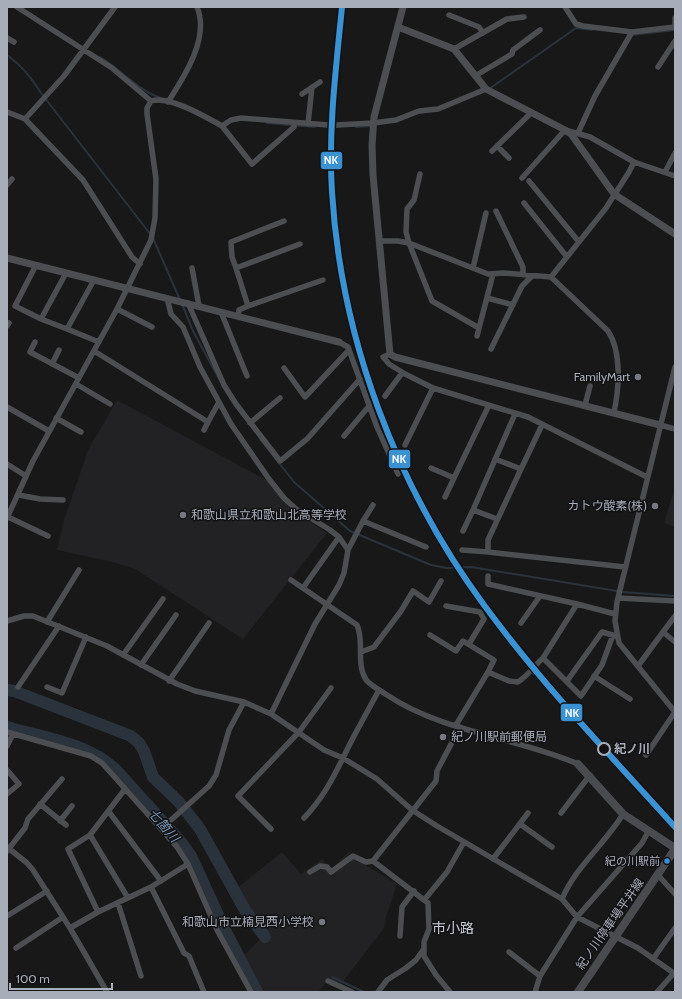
<svg xmlns="http://www.w3.org/2000/svg" width="682" height="999" font-family="Cabin,'Noto Sans JP',sans-serif">
<rect width="100%" height="100%" fill="#181818"/>
<path fill="#222224" d="M117,400L268,481L294,511L327,533L243,639L135,569L117,563L57,550L64,520L88,450Z
M674,490H675V527L664,523Z
M282,852L301,874L322,859L331,869L349,852L367,866L397,884L386,917L384,928L341,984L329,979L318,992H262L244,955L267,933L237,888Z"/>
<g fill="none" stroke-linecap="round" stroke-linejoin="round">
<path stroke="#2a333b" stroke-width="2" d="M632,35L675,30
M7,55C23,67 30,76 41,93L151,235
M100,57C120,69 140,92 161,98
M489,89L576,28L592,30
M267,123L315,127
M328,127H337
M356,127L371,126
M153,238L180,300
M182,304L193,331L219,379
M260,439L294,482L350,531L431,565L447,568L471,567L623,592L675,596
M332,977L364,992"/>
<path stroke="#2a333b" stroke-width="12" d="M7,690L14,691L131,736L139,743L144,751L153,777L179,802L200,829L245,910L265,937
M7,727C44,738 89,743 117,771L181,842L191,856L224,928L257,992"/>
<path stroke="#4c4e51" stroke-width="5.5" d="M17,7L112,68L151,101
M565,7L576,24L583,26L632,32L675,27
M449,15L479,27L483,33
M675,18V25
M7,38L14,42
M454,49L507,19L524,17
M658,67L675,41
M475,76L512,54L513,50L540,30
M302,94L320,82
M168,102C184,77 210,38 197,7
M7,112L25,119L83,180L132,257L140,264
M25,119L64,76L115,7
M308,124L312,87
M337,125L373,123L396,120L419,111L438,109L486,89
M222,126L252,164L294,127V123
M578,133L595,96L632,32
M497,146L509,158
M492,151L531,113
M665,172L675,153
M420,174L414,200L407,209L406,232L409,243L432,301L479,328
M522,178L565,130L590,137L634,162L675,176
M529,181L579,242
M7,185L12,179
M524,203L567,257
M496,211L523,267V275
M380,241H398L409,243L488,274L504,273L551,277L608,331C622,352 619,389 614,412
M36,265L15,306L41,319
M192,268L199,306
M236,268L232,257L231,242L284,221
M473,268L486,213
M66,273L41,319L67,329
M551,277L606,208L629,172L634,162
M94,280L67,329L99,342
M167,298L171,314L183,327L200,367L231,424L269,479L284,498L296,509L330,530L339,537L348,550
M487,298L513,305
M188,303L224,385L236,404L280,461L308,438L360,379
M248,306L236,268L300,244
M117,309L152,327
M221,312L247,376
M238,316L239,310L248,306L323,280
M7,326L9,323
M477,336L493,274
M35,342L30,352L79,378
M339,342L348,347L377,427L398,474
M491,349L522,286L532,276
M94,351L208,422L219,402
M390,354L383,357L389,364L405,374L433,388L528,417L647,477
M52,364L59,350
M675,367L617,602L615,621L619,643L675,712
M284,368L305,397L349,350
M76,384L110,404
M385,396L402,373
M585,405L590,386
M7,407L49,431
M56,418L81,432
M250,423L280,398
M660,425L675,429
M204,430L208,422
M344,436L369,406
M405,445L433,388
M495,459L521,469L542,425
M7,464L26,476
M431,468L454,478L445,497
M454,478L489,405
M19,495L40,499L63,500
M373,505L363,521L426,547
M473,510L515,414
M8,517L48,536
M7,518L33,461L117,309L151,240L155,218L156,179L147,114V108L151,101C169,95 206,117 222,126L231,120L241,118L328,125
M463,531L473,510L497,519
M462,550L488,552V540L521,469
M488,552L625,567
M291,580L357,625C365,642 355,665 367,681C372,686 381,691 387,695C444,733 516,737 578,764
M303,588L339,537
M618,598L675,601
M577,604L615,614
M446,606L480,612L484,619L469,644
M7,621L24,616H33L107,646L177,684L195,691L244,702L271,714L324,750L343,758L377,779L412,810L437,826L562,899L577,917L638,948L675,974
M47,622L79,570
M521,623L540,596
M663,632L675,616
M430,635L456,651L463,641L494,660L488,672
M361,652L374,647L401,611L413,591L429,602L441,581
M123,655L163,599
M543,658L581,696L602,665L613,635
M141,665L176,615
M638,666L663,632L675,642
M594,676L630,699
M169,681L209,623
M567,681L602,632L616,636
M18,687L59,626
M47,687L62,693L86,637
M244,702L229,730L216,775L209,786L161,829L177,847L188,864L217,930L251,992
M271,714L315,624L339,585L344,573L348,550L363,521
M456,725L488,672L509,681L518,682C529,675 534,666 543,658L577,604L488,584V576
M7,732L91,756L102,763L161,829
M7,746L13,734
M646,755L675,712
M7,770L19,784L7,794
M40,804L66,825
M109,812L161,881
M561,813L590,775
M304,818C328,793 338,767 354,736C362,721 371,705 379,690
M60,821L72,806
M520,824L552,847
M271,829L238,796L299,732L331,688
M90,835L128,898
M7,847L27,863L33,870L70,928L107,992
M7,851L25,828L28,819L62,779
M493,859L528,813
M310,872L320,866L327,867L331,872L353,856L366,862L373,861
M658,875L675,894
M151,887L184,953L189,956L204,992
M425,899L447,872L464,842
M562,899C576,866 605,844 623,814
M118,903L141,976
M98,912L68,849L90,835L125,789
M7,916L47,891
M70,928L98,912L151,887L188,864
M400,936L402,907L414,891
M16,948L63,917
M509,952L540,976
M653,959L675,928
M328,981L352,992
M378,992L387,980L406,968L416,960L423,950
M450,992L436,975L424,956V942L429,929L428,903L373,861L436,781L437,771L460,727
M535,992L540,976L577,917L642,843L648,832
M657,992L674,973"/>
<path stroke="#4c4e51" stroke-width="7" d="M403,7L374,117L372,145L373,175L390,354L395,357L660,425
M398,27L454,49L486,89L565,130L571,134L614,194L675,234
M7,258L339,342"/>
<path stroke="#4a4b4f" stroke-width="8" d="M578,764L623,814L675,848
M578,992L675,849"/>
<g stroke="#121214" stroke-width="9">
<path id="rail-1" d="M342,7C336,68 328,131 332,192C341,340 397,487 484,605C542,684 610,755 675,827"/>
</g>
<use href="#rail-1" stroke="#3a92d3" stroke-width="6"/>
</g>
<g fill="#767981" stroke="#121214" stroke-width="1.5">
<circle cx="638" cy="377" r="4"/>
<circle cx="655" cy="506" r="4"/>
<circle cx="183" cy="515" r="4"/>
<circle cx="443" cy="737" r="4"/>
<circle cx="322" cy="922" r="4"/>
</g>
<circle fill="#121214" stroke="#a8adba" stroke-width="2" cx="604" cy="749" r="6"/>
<circle fill="#3a90db" stroke="#121214" stroke-width="1.5" cx="667" cy="861" r="3.5"/>
<g text-anchor="middle" stroke-width="3" stroke-linejoin="round" paint-order="stroke">
<g font-size="11" fill="#a8adba" stroke="#121214" text-anchor="end">
<text x="660" y="865">紀の川駅前</text>
</g>
<g font-size="12" fill="#a8adba" stroke="#121214" text-anchor="end">
<text x="630" y="381">FamilyMart</text>
<text x="647" y="510">カトウ酸素(株)</text>
<text x="191" y="519" text-anchor="start">和歌山県立和歌山北高等学校</text>
<text x="451" y="741" text-anchor="start">紀ノ川駅前郵便局</text>
<text x="314" y="926">和歌山市立楠見西小学校</text>
</g>
<g font-size="12" font-weight="bold" fill="#a8adba" stroke="#121214" text-anchor="start">
<text x="614" y="753">紀ノ川</text>
</g>
<g font-size="12" fill="#a8adba" stroke="#121214">
<text transform="translate(610 924) rotate(-55)" y="4">紀ノ川停車場平井線</text>
</g>
<g font-size="13" font-style="italic" fill="#7c9bb8" stroke="#121214">
<text transform="translate(164 825) rotate(49)" y="5">七箇川</text>
</g>
<g font-size="14" fill="#c9ccd6" stroke="#121214">
<text x="453" y="933">市小路</text>
</g>
</g>
<g stroke="#121214" stroke-width="1.5">
<rect x="320" y="151" width="23" height="19" rx="4" fill="#3a92d3"/>
<rect x="388" y="449" width="23" height="20" rx="4" fill="#3a92d3"/>
<rect x="560" y="703" width="23" height="19" rx="4" fill="#3a92d3"/>
</g>
<g font-size="11" text-anchor="middle" font-weight="bold" fill="#fff">
<text x="331" y="164">NK</text>
<text x="399" y="463">NK</text>
<text x="572" y="717">NK</text>
</g>
<rect width="682" height="999" fill="none" stroke="#a8adba" stroke-width="16"/>
<path d="M10 983v6h102v-6" fill="none" stroke="#a8adba" stroke-width="2"/>
<text x="16" y="983" font-size="12" fill="#a8adba" stroke="#121214" stroke-width="3" paint-order="stroke">100 m</text>
</svg>
